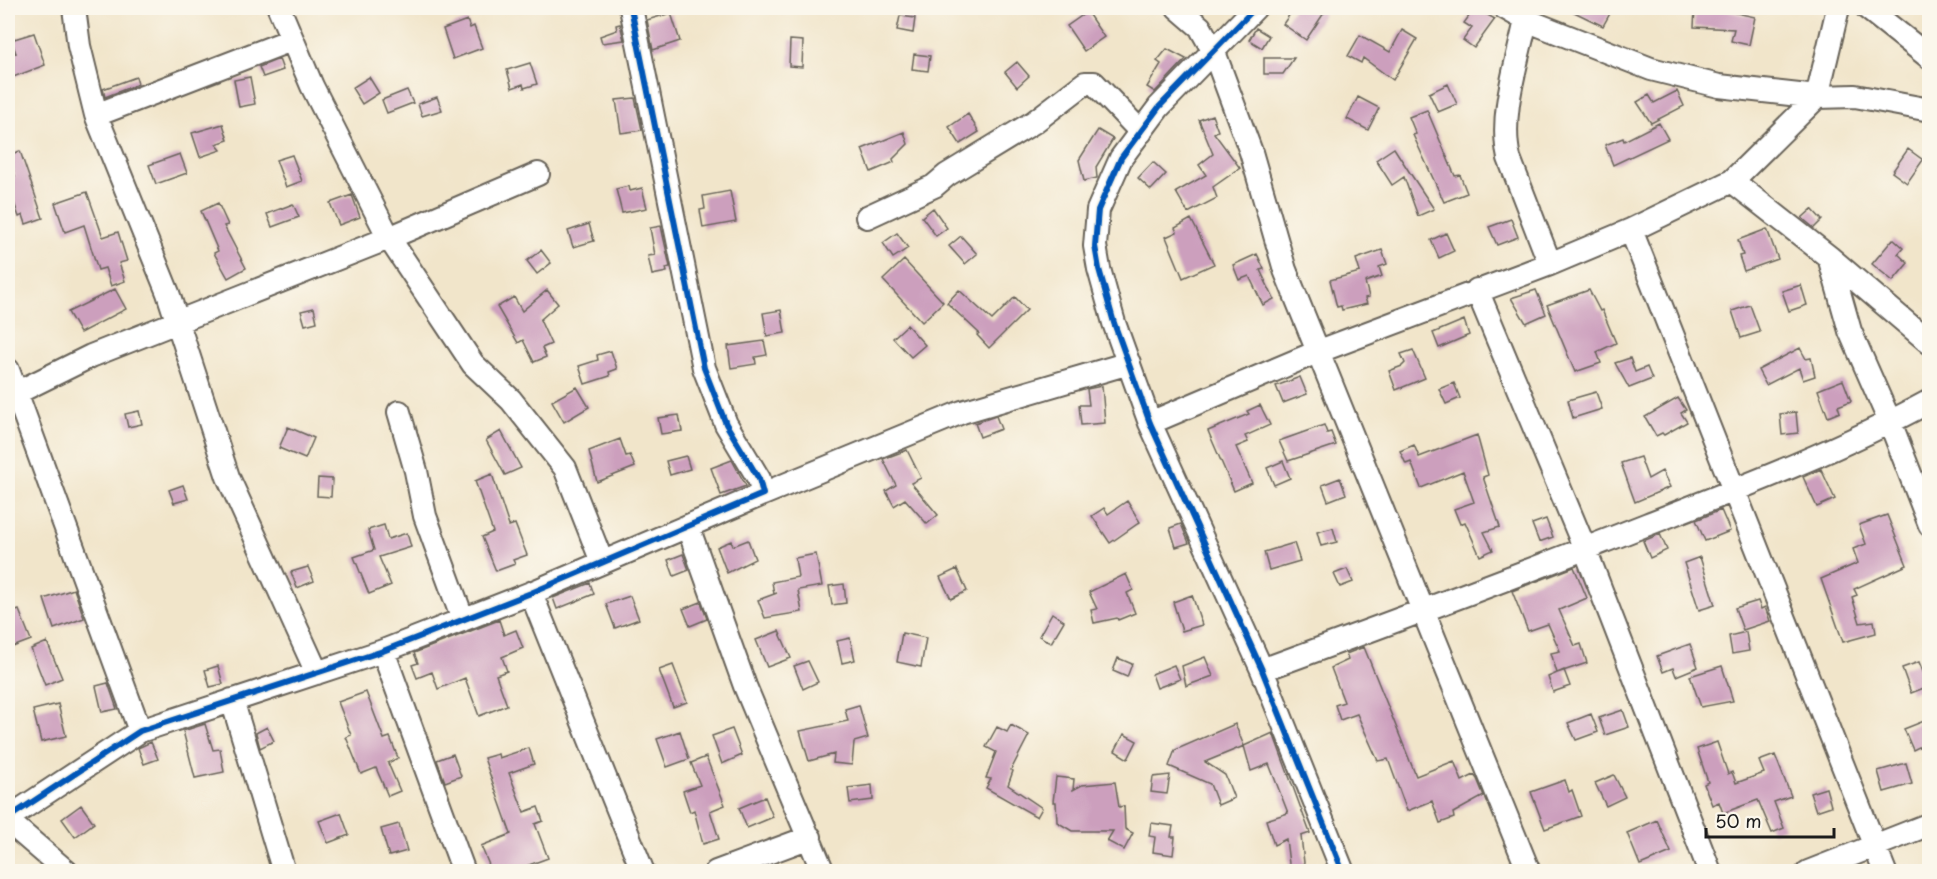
<svg xmlns="http://www.w3.org/2000/svg" width="1937" height="879" font-family="'Playpen Sans',sans-serif">
<rect width="100%" height="100%" fill="#fbf7ec"/>
<filter id="ink" filterUnits="userSpaceOnUse"><feTurbulence type="fractalNoise" baseFrequency=".0167" numOctaves="2"/><feDisplacementMap in="SourceGraphic" scale="12" xChannelSelector="R" yChannelSelector="G"/><feConvolveMatrix kernelMatrix="1 2 1 2 8 2 1 2 1" color-interpolation-filters="sRGB"/></filter>
<filter id="wash" filterUnits="userSpaceOnUse"><feTurbulence type="fractalNoise" baseFrequency=".008" numOctaves="4" result="noise"/><feDisplacementMap in="SourceGraphic" scale="24" xChannelSelector="R" yChannelSelector="G"/><feGaussianBlur stdDeviation="1.35" result="paint"/><feColorMatrix in="noise" values="0 0 0 0 0 0 0 0 0 0 0 0 0 0 0 0 0 1.4 0 .05"/><feComposite in="paint" operator="in"/></filter>
<g filter="url(#wash)">
<rect width="100%" height="100%" fill="#f1e5ca"/>
<g id="blocks">
<path fill="#cc9fbd" d="M1294,8H1316L1324,13L1306,40L1283,24Z
M1475,8L1495,19L1474,48L1463,40L1472,28L1464,23Z
M1566,8H1613L1603,26Z
M1695,8H1714L1755,17L1749,45L1731,41L1734,29L1694,27Z
M1087,12L1104,37L1084,51L1067,26Z
M671,13L680,41L653,50L647,20Z
M900,16L915,18L913,33L897,30Z
M467,20L470,28L474,26L482,48L453,59L443,29Z
M620,24L624,40L602,43L600,36L617,30L616,25Z
M1256,28L1269,36L1262,48L1249,40Z
M1402,30L1417,39L1393,80L1363,58L1361,63L1348,56L1360,35L1390,52Z
M34,33L45,65L8,79V54L16,53L11,40Z
M790,40L803,41L802,67L789,66Z
M1167,49L1186,59L1155,92L1147,87L1161,64L1157,61Z
M914,54L930,56L928,71L912,69Z
M1264,58H1294L1283,74H1264Z
M279,59L283,70L263,77L259,67Z
M1017,62L1029,76L1017,87L1005,72Z
M530,63L537,84L524,88L523,84L512,88L507,70Z
M136,77L138,84L105,97L103,89Z
M250,77L255,104L239,107L234,80Z
M369,77L379,93L362,104L352,88Z
M1448,84L1457,104L1438,112L1429,93Z
M407,90L413,103L387,113L382,100Z
M1677,91L1684,106L1651,123L1637,102L1649,95L1654,103Z
M437,97L442,110L422,116L418,104Z
M1358,97L1379,108L1368,130L1347,119Z
M635,98L642,130L621,133L616,100Z
M1427,110L1455,176L1460,175L1467,193L1444,202L1413,135L1416,134L1409,117Z
M968,114L979,132L960,144L949,127Z
M1212,115L1218,131L1214,133L1240,168L1213,187L1217,198L1188,213L1176,192L1206,175L1199,165L1213,154L1199,120Z
M1659,123L1668,139L1613,165L1605,145L1623,138L1624,141Z
M223,124L228,140L216,144L221,150L200,157L192,133Z
M1098,130L1113,139L1096,167L1097,178L1084,181L1079,160Z
M904,132L908,144L893,159L894,162L871,172L862,149Z
M1394,148L1410,173L1434,209L1418,216L1404,177L1392,185L1376,160Z
M1908,149L1923,160L1907,183L1892,172Z
M20,151L43,218L26,224L23,215L19,217L11,194L8,195V179L15,176L8,155Z
M180,154L187,173L156,184L149,165Z
M292,155L302,181L286,187L276,160Z
M1153,162L1166,174L1151,190L1138,178Z
M629,186L630,191L642,188L647,208L622,213L616,189Z
M730,191L736,222L703,228L700,210L705,209L703,196Z
M87,192L103,237L118,232L127,261L119,263L125,281L111,286L105,268L98,270L84,225L65,232L55,203Z
M352,195L360,217L339,225L330,203Z
M218,203L228,225L224,226L246,268L228,278L214,253L218,251L201,211Z
M293,204L299,217L272,227L267,214Z
M933,208L947,228L936,236L922,217Z
M1812,209L1822,220L1814,228L1802,218Z
M1191,219L1214,264L1183,278L1166,237L1177,232L1175,228Z
M1511,219L1518,237L1497,245L1489,227Z
M589,224L594,241L573,247L568,231Z
M661,226L670,267L666,268L667,272L652,275L648,256L655,255L650,228Z
M1767,229L1778,259L1744,271L1739,256L1743,255L1738,240Z
M897,233L908,248L893,258L883,243Z
M1446,233L1454,251L1439,258L1431,240Z
M961,236L977,254L965,264L949,246Z
M1893,239L1903,248L1898,254L1908,263L1893,281L1872,264Z
M541,250L551,263L537,274L527,261Z
M1382,250L1387,264L1379,267L1382,276L1365,282L1369,297L1365,298L1367,304L1342,310L1341,306L1337,307L1330,280L1360,272L1356,259Z
M1257,254L1264,269L1260,270L1274,299L1263,305L1249,276L1239,280L1233,265Z
M904,260L943,302L922,322L883,280Z
M1801,285L1807,305L1789,311L1782,291Z
M115,289L126,309L80,333L68,312Z
M547,290L558,304L540,320L551,344L542,348L546,357L534,362L523,340L518,343L497,307L514,297L522,311Z
M959,290L992,320L1015,297L1027,310L989,348L977,335L979,333L947,303Z
M1536,290L1546,314L1526,323L1511,298Z
M1589,290L1600,311L1602,310L1616,343L1597,352L1601,363L1575,372L1547,305Z
M1750,305L1760,332L1741,338L1732,311Z
M314,308L317,322L305,325L301,311Z
M781,310L785,333L767,336L763,313Z
M1464,320L1469,335L1439,348L1433,333Z
M907,325L925,345L911,357L893,338Z
M764,341L767,355L755,357L756,364L731,368L728,346Z
M1800,348L1806,359L1811,358L1815,376L1803,380L1799,368L1766,385L1758,370Z
M1413,350L1425,378L1396,390L1389,371L1402,366L1405,363L1401,354Z
M611,351L617,369L609,372L610,376L585,384L579,366L598,360L597,355Z
M1630,358L1635,372L1647,367L1652,379L1629,388L1615,363Z
M1300,377L1307,394L1283,403L1276,386Z
M1843,380L1851,401L1838,406L1840,412L1828,417L1818,390Z
M1454,383L1460,398L1446,404L1439,389Z
M1102,386L1105,423L1081,425L1079,405H1089L1087,389Z
M577,387L589,407L564,422L552,401Z
M1596,392L1602,409L1573,418L1568,400Z
M1678,398L1686,410L1681,413L1687,422L1664,435L1662,433L1656,436L1645,417Z
M1260,405L1270,425L1245,436L1248,442L1236,447L1252,483L1234,491L1208,431L1249,414L1247,411Z
M139,411L142,424L128,427L125,414Z
M1796,412L1798,433L1782,435L1780,414Z
M679,415L682,431L661,434L658,418Z
M996,416L1001,429L980,437L975,423Z
M1324,425L1327,433L1331,432L1336,445L1288,461L1279,441Z
M288,427L314,438L305,459L279,448Z
M501,431L521,468L505,475L486,440Z
M1477,435L1488,475L1483,477L1500,527L1484,532L1493,550L1480,556L1465,522L1460,524L1454,509L1474,502L1463,471L1421,488L1411,462L1406,464L1400,451L1414,445L1419,457Z
M620,439L626,456L630,455L635,467L597,482L589,451Z
M907,450L921,478L911,483L938,515L927,524L905,499L894,506L886,491L896,485L883,459Z
M686,456L690,469L670,475L666,461Z
M1640,457L1648,479L1662,471L1670,487L1635,502L1621,463Z
M732,460L746,486L721,495L711,468Z
M1283,461L1290,478L1274,485L1267,468Z
M1821,469L1835,499L1817,507L1803,477Z
M492,474L509,526L515,524L527,555L513,560L515,564L496,571L482,537L493,532L475,481Z
M318,478L332,479L331,497L317,496Z
M1340,478L1346,494L1328,501L1322,485Z
M183,485L188,499L174,503L169,490Z
M1127,501L1140,522L1110,543L1092,516L1104,508L1108,514Z
M1721,510L1730,531L1705,541L1696,520Z
M1887,515L1907,565L1854,589L1857,595L1852,597L1860,623L1874,621L1876,633L1843,642L1821,579L1858,563L1853,549L1866,544L1859,525Z
M1546,519L1553,537L1539,542L1532,524Z
M1181,524L1189,543L1176,547L1170,528Z
M384,525L388,539L407,533L411,547L379,557L391,585L369,594L354,557L374,550L368,530Z
M1333,528L1337,542L1321,546L1317,532Z
M1660,534L1667,550L1650,558L1643,541Z
M748,540L755,559L727,573L717,547L731,541L733,546Z
M1294,543L1300,561L1269,570L1264,552Z
M683,554L689,570L674,576L668,560Z
M816,554L822,586L798,590L802,612L765,618L758,600L777,593L774,594L772,582L798,577L795,558Z
M1700,557L1715,605L1699,610L1684,563Z
M308,567L314,581L297,588L291,572Z
M1574,567L1587,598L1559,610L1575,646L1581,644L1587,663L1557,673L1551,653L1560,651L1548,624L1528,631L1512,591Z
M957,569L967,591L951,599L940,577Z
M1347,569L1353,582L1340,587L1334,574Z
M1126,574L1133,590L1127,593L1135,613L1118,620L1117,618L1094,623L1091,610L1097,609L1089,592Z
M590,583L594,594L557,609L553,598Z
M844,584L846,603L832,605L829,586Z
M74,589L84,618L54,629L44,599Z
M1192,595L1202,625L1182,631L1173,602Z
M630,596L639,619L615,628L606,604Z
M1758,601L1761,609L1765,607L1770,621L1743,630L1735,608Z
M701,602L707,619L690,626L683,609Z
M19,610L31,640L10,648L8,641V614Z
M1052,613L1064,621L1051,643L1039,636Z
M499,620L504,635L516,630L523,648L502,657L507,671L496,675L507,705L479,716L465,678L438,689L432,672L417,678L412,665L418,663L414,653Z
M779,631L791,658L767,667L756,640Z
M1746,632L1749,651L1732,654L1729,636Z
M902,633L926,638L921,667L897,662Z
M850,638L855,660L842,663L837,641Z
M47,642L62,678L45,685L31,649Z
M1690,644L1698,667L1676,676L1673,668L1663,672L1657,656Z
M1364,647L1416,776L1454,761L1462,781L1474,775L1477,779L1484,796L1453,813L1454,818L1440,823L1432,801L1407,811L1388,759L1378,761L1357,714L1340,720L1335,705L1344,702L1331,668L1348,660L1346,654Z
M1205,657L1213,676L1186,686L1182,666Z
M1118,658L1132,664L1127,677L1113,671Z
M808,661L818,682L803,689L794,666Z
M1919,662L1929,686L1911,693L1902,668Z
M673,665L687,702L673,707L659,670Z
M1174,665L1180,679L1157,688L1152,674Z
M218,666L223,684L210,687L205,670Z
M1722,666L1733,701L1701,707L1690,676Z
M1564,670L1570,686L1553,692L1548,677Z
M108,683L117,709L102,712L96,686Z
M366,692L384,739L390,737L398,758L388,763L400,791L388,796L376,768L361,774L346,737L351,735L338,702Z
M58,704L66,736L41,742L33,710Z
M859,705L868,738L854,742L852,765L833,763L834,754L809,761L800,731L848,721L845,709Z
M1623,710L1629,727L1605,735L1599,718Z
M1591,714L1598,732L1576,740L1568,723Z
M1929,719V742L1913,750L1904,729Z
M205,724L213,750L220,749L224,772L195,778L183,731Z
M1235,724L1244,746L1205,762L1225,775L1234,798L1218,805L1210,784L1169,766L1175,750Z
M1011,725L1029,735L1011,770L1013,771L1008,785L1042,808L1037,817L986,788L991,779L986,778L996,752L986,747L997,727L1007,732Z
M267,727L274,741L260,748L256,733Z
M732,729L742,755L722,764L712,736Z
M680,731L689,759L667,767L657,739Z
M1273,733L1310,833L1301,836L1305,872H1290L1286,839L1274,845L1266,820L1288,813L1269,764L1251,771L1244,746Z
M1124,734L1137,741L1128,759L1115,751Z
M151,742L158,759L144,764L138,748Z
M1717,742L1728,774L1732,772L1736,783L1764,773L1759,761L1775,755L1791,796L1774,802L1784,828L1772,833L1758,800L1723,813L1719,802L1712,805L1704,784L1708,782L1697,749Z
M529,748L534,764L509,773L524,812L538,807L543,821L535,824L548,858L510,872H492L481,846L511,834L484,758L498,754L499,758Z
M453,754L461,776L445,782L437,760Z
M706,757L725,805L710,811L719,839L703,844L694,810L690,812L683,791L700,785L691,763Z
M1906,763L1912,784L1884,792L1878,771Z
M1170,775L1167,794L1151,792L1153,777Z
M1614,775L1625,797L1606,806L1595,783Z
M1056,777L1074,779L1073,790L1082,785L1115,782L1119,807L1124,806L1125,829L1133,833L1124,850L1107,841L1113,831H1072L1057,822L1056,802H1053Z
M1565,780L1569,792L1572,790L1581,816L1545,829L1531,792Z
M872,785L873,800L850,803L848,788Z
M1826,788L1831,806L1816,811L1810,793Z
M765,797L773,817L747,828L739,808Z
M81,805L94,823L75,837L62,819Z
M341,813L349,835L328,843L319,821Z
M1657,820L1671,852L1640,865L1627,833Z
M1151,823L1173,826L1171,837H1175L1173,855L1153,852L1155,837L1149,836Z
M399,824L407,851L389,856L381,829Z"/>
</g>
</g>
<g filter="url(#ink)">
<use href="#blocks" fill-opacity="0" stroke="#676259" stroke-width="1.5"/>
<g fill="none" stroke-linecap="round" stroke-linejoin="round">
<g stroke="#676259" stroke-width="26">
<path id="minor" d="M74,8L79,46L96,115L168,293L228,477L317,673
M279,8L312,86L389,238L473,364L511,400L565,468L602,562
M1178,8L1200,27L1214,52L1251,152L1285,270L1529,872
M1255,8L1159,107L1121,158L1098,210L1095,246L1099,269L1114,323L1150,423L1262,670L1343,872
M1505,8L1526,20L1651,69L1719,86L1817,97L1855,96L1930,110
M1867,8L1930,58
M1526,20C1517,64 1499,115 1509,158L1550,264
M96,115L291,40
M1732,181L1829,257L1930,343
M867,217L934,186L947,175L1034,122L1085,83H1094L1141,132
M1631,230L1885,872
M1829,257L1850,331L1890,422L1930,525
M1477,290L1585,549L1710,872
M8,370L140,731
M8,397L91,356L389,238L538,174
M399,412L416,471L425,516L463,620
M1150,423L1317,352L1550,264L1631,230L1732,181L1817,97L1838,8
M763,494L962,412L1129,363
M688,527L745,686L823,872
M531,593L643,872
M383,651L464,872
M1262,670C1391,623 1519,575 1648,524C1743,487 1840,450 1930,401
M232,700L284,872
M8,818L140,731L383,651L531,593L763,494L759,479L726,424L704,368L631,8
M8,821L67,872
M716,872L810,837
M1808,872L1930,824"/>
</g>
<use href="#minor" stroke="#fff" stroke-width="22"/>
<g stroke="#fbf7ec" stroke-width="10">
<path id="cycleway" d="M1255,8L1159,107L1121,158L1098,210L1095,246L1099,269L1114,323L1150,423L1262,670L1343,872
M8,818L140,731L383,651L531,593L763,494L759,479L726,424L704,368L631,8"/>
</g>
<use href="#cycleway" stroke="#0057b8" stroke-width="6"/>
</g>
</g>
<rect width="1937" height="879" fill="none" stroke="#fbf7ec" stroke-width="30"/>
<path d="M1706 828v9h128v-9" fill="none" stroke="#1c1c1c" stroke-width="3"/>
<text x="1715" y="828" font-size="18" fill="#1c1c1c" stroke="#fbf7ec" stroke-width="4.5" paint-order="stroke">50 m</text>
</svg>
